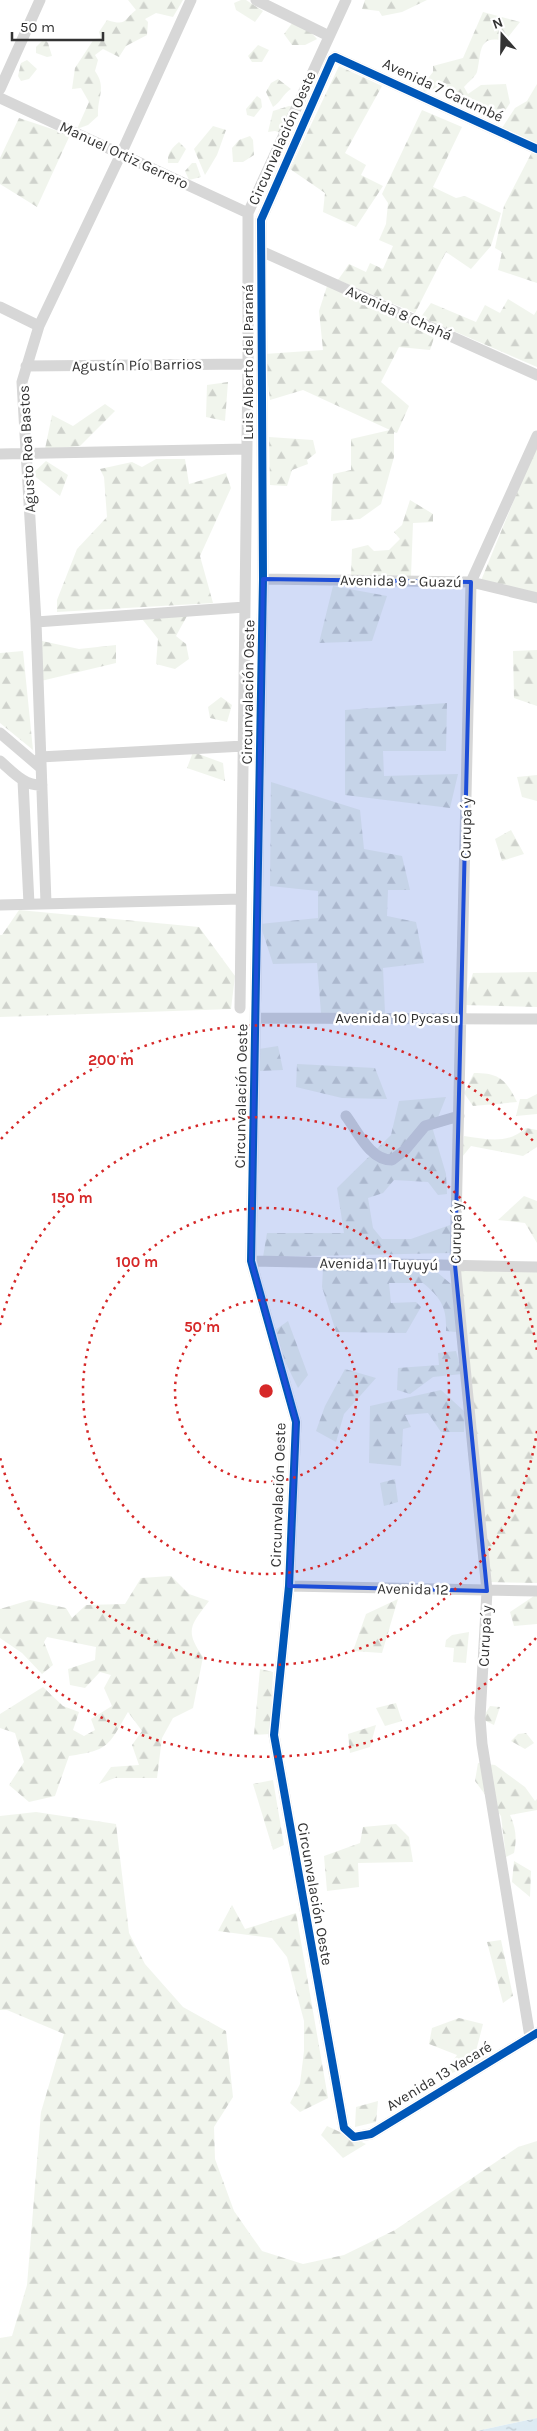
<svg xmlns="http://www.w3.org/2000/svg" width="537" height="2431" font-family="Karla,sans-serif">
<defs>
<pattern id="forest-firs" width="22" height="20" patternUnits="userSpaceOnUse" patternTransform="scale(1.25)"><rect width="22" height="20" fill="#f1f5ed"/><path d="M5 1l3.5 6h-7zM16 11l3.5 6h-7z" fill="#cfd2cc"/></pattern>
<pattern id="water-ripples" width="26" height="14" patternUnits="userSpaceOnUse" patternTransform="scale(1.25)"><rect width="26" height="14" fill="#ddebf3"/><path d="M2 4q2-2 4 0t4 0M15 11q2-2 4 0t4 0" fill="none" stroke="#becad1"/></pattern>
</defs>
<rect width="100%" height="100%" fill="#fff"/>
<path fill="url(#forest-firs)" d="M128,0H183L173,17L156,13L145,19L148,22L147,35L126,46L119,57L103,49L95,55L98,60L95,71C107,88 97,97 98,116L88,125L77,129L89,102L81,88L72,89L75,68L94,39L101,38L99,32L107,20C127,26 122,21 136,10Z
M241,0H246L263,11L255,22L236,10L234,3Z
M365,0H427L402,12L382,16L379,11L362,9Z
M483,12L520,22L505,41C477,34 482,52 477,72C475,77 468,82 464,87L468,94L481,85L506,84L510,103L505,111C489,114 481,113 468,105L467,95L461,107L449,99L450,91L445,85L424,92L422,86L433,72V66L463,58Z
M293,22L307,28L317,39L305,45H292L284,34Z
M44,39L48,43L52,56L47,57L36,53V47Z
M258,45L269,50L262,62H252L248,56Z
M27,60L37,69L29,79L21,81L18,76L21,63Z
M339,66L382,86L345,153L366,165L361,175L383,186L356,227L323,212L325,193L290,169Z
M278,79L291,89C283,94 281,102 273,107L266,92L271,83Z
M537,84V147L502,128L515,108L527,101Z
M257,96L261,99L262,107L254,117L247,115L246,109Z
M289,106L293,107L284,134L275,131L268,132L273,111Z
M422,110L462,127L433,187L456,198L465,196L501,213L491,246L471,269L446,252L415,313L338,280L349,264L366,272L370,263L383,269L393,246L379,240L386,224L388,203L382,194Z
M19,118L70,135L37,207L0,184V158Z
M213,126L226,130L217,155L205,175L194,149Z
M250,136L253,140L254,155L243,162H233L232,148L239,140Z
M179,142L186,149L178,163H168C167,153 172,148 179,142Z
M534,148L537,149V283L498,270L502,252L495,248L504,206Z
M192,163H196L201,177L189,180L185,171Z
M328,283L413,321L411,326L434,338L430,350L399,347L381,382L409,406L397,433L394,432V457L381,504L360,519L331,521L333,474L351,470V439L390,430L303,390L270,400L264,354L323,350L319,311Z
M508,299L534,315L537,310V367L421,317L431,303L476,322L485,305L500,313Z
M228,382L225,421L206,417L207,385Z
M105,404L115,411L80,446L45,449L52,415L73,426Z
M269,437L313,440L316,453L307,460L308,464L292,470L287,486L270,485Z
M537,444V595L480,583Z
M156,459H185L189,484L226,473L231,488L200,556L213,603L57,612V600L77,549L107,517L104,477L100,469L132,462L142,467Z
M46,461L68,475L60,496L32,474Z
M410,500L433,514V522L413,523L411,576L351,575L352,549L368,545L374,551L389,550L400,539L394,532L402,525Z
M333,586L387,596L372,641L319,643Z
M139,615L187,616L176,636L186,644L189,659L175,669L156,664L158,639Z
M42,641L79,649L116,645V663L41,681Z
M537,650V706L514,698L513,651Z
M23,651L33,750L0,723V653Z
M221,697L232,705L227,722L210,718L208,707Z
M447,703L446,751H383L384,776L458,774L450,808L345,795V710Z
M193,752L223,763L225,781L187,768Z
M537,775V801L522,797L517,777Z
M271,782L360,810L364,849L402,856L410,890H388L387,916L416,922L424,963L383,968L385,1013H321L317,963L273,964L260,924L318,918V891L270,886Z
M511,830L524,854L502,861L495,839Z
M19,910L199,927L235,976L231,1009L0,1017V935H2Z
M537,972V1007L463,1005L473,973Z
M278,1046L283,1070L259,1071V1049Z
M297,1064L375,1068L387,1099L342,1098L296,1087Z
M474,1073C500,1073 506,1080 517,1102L473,1106L464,1093Z
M537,1094V1114L516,1116L520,1099H527Z
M446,1097L433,1130L446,1174L447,1194L438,1195L428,1182L394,1180L383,1193L368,1198L373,1228L382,1239H411L450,1225L452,1253L263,1257L267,1233H344L337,1188L391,1135L399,1101Z
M526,1128L537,1130V1147L523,1156L471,1146L462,1157L464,1136C487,1139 507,1145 526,1128Z
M524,1196L537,1201V1243L525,1223L498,1220Z
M323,1269L438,1273L457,1289L456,1332L446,1331C447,1307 441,1298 423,1283H389L391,1303L416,1302L421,1307L406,1333L336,1332L322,1287Z
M537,1269V1583L489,1582L459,1271Z
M288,1321L308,1375L298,1388L271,1333Z
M456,1351L462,1374L433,1377L410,1394L397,1390L398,1368L439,1365L438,1353Z
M345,1369L376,1378L344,1414L336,1442L316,1431L325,1406Z
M441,1390L465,1412L464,1432H441L428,1413L405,1415L411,1427L403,1429L401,1466L369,1463L370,1406Z
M395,1479L398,1502L384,1506L380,1483Z
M171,1576L189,1594L209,1601C191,1625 184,1630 203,1657L193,1708L173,1718L162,1738L157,1778H115L99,1784L111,1767L139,1765L132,1745L142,1731L128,1712C108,1746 110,1750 69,1756L55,1796L29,1802L9,1785L24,1762L15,1733L0,1728V1714L43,1687L63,1706L79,1712L73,1730L84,1736L95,1730L91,1719L112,1706L104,1688L111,1675L100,1672L85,1688L70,1685L68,1669L95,1660L96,1647L47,1637L44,1642L53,1665L42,1674L22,1653L0,1638V1609L30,1600L66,1608L72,1618L86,1605L125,1604L141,1578Z
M537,1594V1624L514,1626L510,1612Z
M398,1599L382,1653L353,1651L366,1614Z
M469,1632L466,1663L453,1662L454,1648L445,1647L446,1640L452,1635Z
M260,1669L273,1672L270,1734L254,1735Z
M396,1703L402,1721L385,1726L376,1708Z
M490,1706L500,1707L494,1725L482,1719Z
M376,1725L370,1747L350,1753L348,1734Z
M526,1733L534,1743L525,1749L511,1741L518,1734Z
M478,1763L495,1765L525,1787L535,1801L537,1799V1810L510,1815C516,1828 517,1839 514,1853L506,1857L501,1816L475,1781Z
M273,1780L284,1845L273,1850L253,1784Z
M36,1812L116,1824L129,1933L145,1964L183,2007L226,2031L233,2097L214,2127L215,2159L234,2211L262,2251L303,2264L344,2255L395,2230L518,2147L537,2141V2418L477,2431H0V2338L12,2336L27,2285L41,2112L64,2034L7,2010H0V1816Z
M396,1824L409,1837L413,1862L358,1863L359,1887L327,1891L324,1856L360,1843L363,1827Z
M514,1861L531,1871L530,1897L512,1882Z
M232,1905L245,1929L296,1913L328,2098L300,2112L290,2103L300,2084L304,2051V2021L287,1957L272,1938L218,1931Z
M501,1940L513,1996L503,2003L487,1942Z
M459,2018L483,2024L476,2051L490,2058L442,2077L457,2055L429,2044L432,2028Z
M378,2101L376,2122L355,2127L356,2107Z
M327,2126L366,2144L343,2158L321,2135Z"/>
<path fill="url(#water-ripples)" d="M537,2418V2431H477Z"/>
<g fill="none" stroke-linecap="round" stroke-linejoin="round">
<path stroke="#d7d7d7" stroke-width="11" d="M256,0L329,36
M0,89L40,0
M0,98L248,213
M537,149L335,57L332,59L261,220L263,579L251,1261L296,1422L289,1586L274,1735L344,2128L354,2137L371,2134L537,2033
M261,251L537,375
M0,307L39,326
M26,366L248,364
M0,454L247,449
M263,579L471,582L537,598
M36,622L245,607
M0,733L41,768
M40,757L244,746
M0,761C13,772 24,786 42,785
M23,781L29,904
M46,903L36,622L22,382L39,326L121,154L191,0
M0,905L241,899
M240,1008L248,364V213L346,0
M257,1018L537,1019
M346,1116C358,1132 370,1160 392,1160L405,1150L425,1126L459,1116
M251,1261L537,1267
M289,1586L537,1591
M530,2037L482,1744L480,1718L487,1591L455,1265L471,582L537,436"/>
<g stroke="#fff" stroke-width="11">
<path id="cycleway" d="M537,149L335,57L332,59L261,220L263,579L251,1261L296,1422L289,1586L274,1735L344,2128L354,2137L371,2134L537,2033"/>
</g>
<use href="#cycleway" stroke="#0057b8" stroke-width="8"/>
</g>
<path fill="#1d4ed8" fill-opacity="0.2" stroke="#1d4ed8" stroke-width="4" stroke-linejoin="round" d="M263,579L471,582L455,1265L487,1591L289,1586L296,1422L251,1261Z"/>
<g fill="none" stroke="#d62828" stroke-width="2.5" stroke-dasharray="2.5 5">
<circle cx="266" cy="1391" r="91"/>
<circle cx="266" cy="1391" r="183"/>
<path d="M537 1431A274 274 0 0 1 0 1457M0 1325A274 274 0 0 1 537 1351"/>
<path d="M536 1638A366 366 0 0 1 1 1643M1 1139A366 366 0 0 1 536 1144"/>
</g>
<g text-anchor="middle" stroke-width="5" stroke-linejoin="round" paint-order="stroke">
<g font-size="15" fill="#333" stroke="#fff">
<text transform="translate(443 90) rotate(25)" y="5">Avenida 7 Carumbé</text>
<text transform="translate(282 138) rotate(-66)" y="5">Circunvalación Oeste</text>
<text transform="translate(124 155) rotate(25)" y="5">Manuel Ortiz Gerrero</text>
<text transform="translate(399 313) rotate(24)" y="5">Avenida 8 Chahá</text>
<text transform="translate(248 362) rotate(-90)" y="5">Luis Alberto del Paraná</text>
<text transform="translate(137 365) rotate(-1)" y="5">Agustín Pío Barrios</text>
<text transform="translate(27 449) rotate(-93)" y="5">Agusto Roa Bastos</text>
<text transform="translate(401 581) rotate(1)" y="5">Avenida 9 - Guazú</text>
<text transform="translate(248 692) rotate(-89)" y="5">Circunvalación Oeste</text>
<text transform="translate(466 828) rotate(-89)" y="5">Curupa´y</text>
<text x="397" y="1023">Avenida 10 Pycasu</text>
<text transform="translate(241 1096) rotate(-89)" y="5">Circunvalación Oeste</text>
<text transform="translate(456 1233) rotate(-89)" y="5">Curupa´y</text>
<text transform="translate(379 1264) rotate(1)" y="5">Avenida 11 Tuyuyú</text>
<text transform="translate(278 1495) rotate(-88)" y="5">Circunvalación Oeste</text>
<text transform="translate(413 1589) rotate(1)" y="5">Avenida 12</text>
<text transform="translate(485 1636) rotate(-87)" y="5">Curupa´y</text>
<text transform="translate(315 1894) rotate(80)" y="5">Circunvalación Oeste</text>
<text transform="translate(439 2076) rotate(-31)" y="5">Avenida 13 Yacaré</text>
</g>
</g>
<circle cx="266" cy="1391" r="8" fill="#d62828" stroke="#fff" stroke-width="2.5"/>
<g font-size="15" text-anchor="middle" font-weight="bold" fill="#d62828" stroke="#fff" stroke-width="5" stroke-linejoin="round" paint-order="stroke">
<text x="111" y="1065">200 m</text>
<text x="72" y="1203">150 m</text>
<text x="137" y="1267">100 m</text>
<text x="202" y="1332">50 m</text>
</g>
<g transform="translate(502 35) rotate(340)" stroke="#ffffff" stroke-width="4" paint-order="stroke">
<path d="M0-4L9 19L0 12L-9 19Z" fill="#333333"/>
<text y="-8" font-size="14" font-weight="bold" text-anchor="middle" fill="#333333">N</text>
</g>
<path d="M12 32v8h91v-8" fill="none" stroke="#333333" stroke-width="2.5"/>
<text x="20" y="32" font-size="15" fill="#333333" stroke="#ffffff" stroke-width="4" paint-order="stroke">50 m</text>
</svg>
